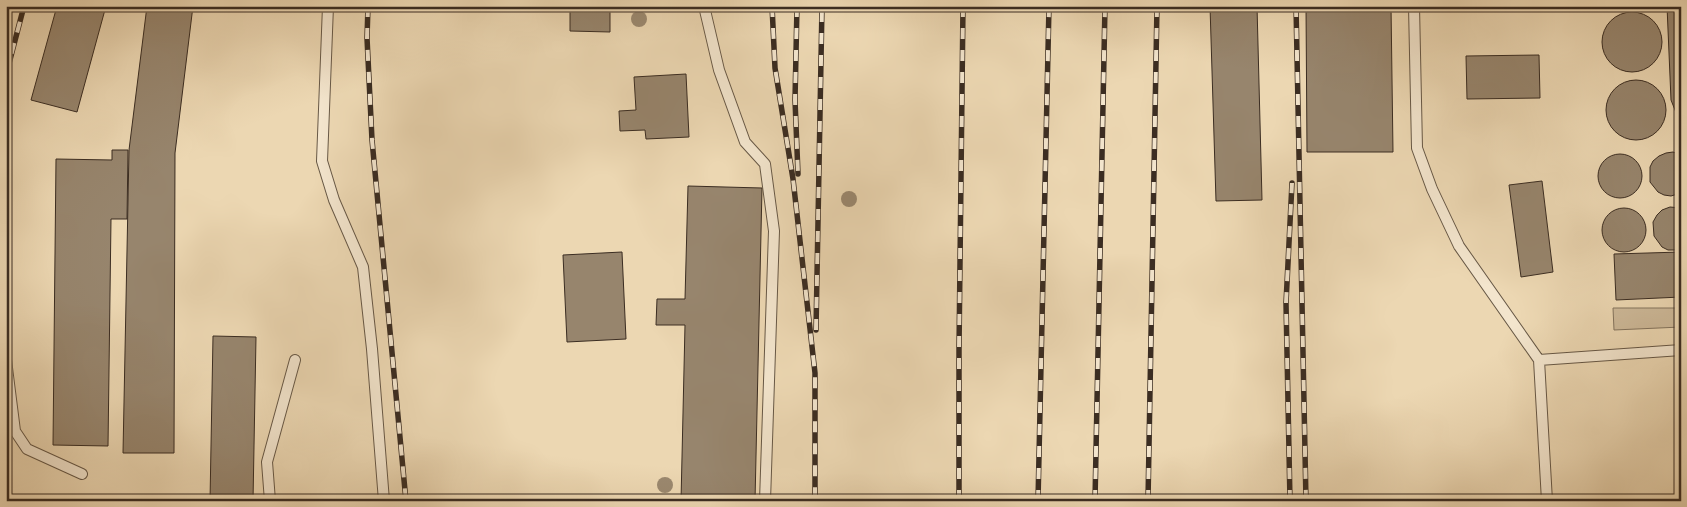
<svg xmlns="http://www.w3.org/2000/svg" width="1687" height="507" font-family="'Libre Bodoni',serif">
<rect width="100%" height="100%" fill="#ecd7b2"/>
<filter id="stains"><feTurbulence type="fractalNoise" baseFrequency=".004" numOctaves="4"/><feColorMatrix values="0 0 0 0 .2 0 0 0 0 .09 0 0 0 0 .02 0 0 0 .5 -.17"/></filter>
<radialGradient id="worn" r=".72"><stop offset=".6" stop-color="#630" stop-opacity="0"/><stop offset="1" stop-color="#630" stop-opacity=".3"/></radialGradient>
<path fill="#ceba9a" stroke="#84745e" d="M1613,308H1681V327L1614,330Z"/>
<path fill="#97856d" stroke="#3b2d22" d="M57,6H106L77,112L31,100Z
M147,6H193L175,153L174,453H123L129,150Z
M570,6H610V32L570,31Z
M1210,6H1257L1262,200L1216,201Z
M1306,6H1391L1393,152H1307Z
M1667,6H1681V125L1671,100Z
M1602 42a30 30 0 1 1 60 0a30 30 0 1 1-60 0Z
M1539,55L1540,98L1467,99L1466,56Z
M686,74L689,137L646,139L645,130L620,131L619,111L636,110L634,77Z
M1606 110a30 30 0 1 1 60 0a30 30 0 1 1-60 0Z
M112,150H128L127,219H111L108,446L53,445L56,159L112,160Z
M1673,152L1681,155V193L1671,196L1664,195L1658,192L1650,182V167L1653,161L1659,156L1666,153Z
M1598 176a22 22 0 1 1 44 0a22 22 0 1 1-44 0Z
M1542,181L1553,272L1521,277L1509,185Z
M688,186L762,188L755,501H681L685,325H656L657,299H685Z
M1670,207L1681,208V250H1668L1662,247L1654,236L1653,222L1657,215L1662,210Z
M1602 230a22 22 0 1 1 44 0a22 22 0 1 1-44 0Z
M622,252L626,339L567,342L563,255Z
M1681,252V297L1616,300L1614,254Z
M213,336L256,337L253,501H210Z"/>
<g fill="none" stroke-linecap="round" stroke-linejoin="round">
<g stroke="#675846" stroke-width="12">
<path id="service" d="M328,6L322,161L334,200L363,267L372,349L384,501
M704,6L719,70L745,142L765,164L774,231L765,501
M1414,6L1417,148L1432,189L1459,246L1539,360L1547,501
M6,360L15,431L27,449L82,474
M1539,360L1681,350
M270,501L267,462L295,360"/>
</g>
<use href="#service" stroke="#f3e5cd" stroke-width="10"/>
<g stroke="#3b2d22" stroke-width="5.5">
<path id="rail" d="M368,6L367,38L372,140L406,501
M772,6L775,68L793,179L815,373V501
M797,6L795,100L798,174
M1296,6L1306,501
M6,75L24,6
M816,330L822,6
M959,501V349L963,6
M1038,501L1049,6
M1095,501L1105,6
M1148,501L1157,6
M1290,501L1286,303L1292,183"/>
</g>
<use href="#rail" stroke="#f3e5cd" stroke-width="4" stroke-dasharray="11" stroke-linecap="butt"/>
</g>
<g fill="#9b8970">
<circle cx="639" cy="19" r="8"/>
<circle cx="849" cy="199" r="8"/>
<circle cx="665" cy="485" r="8"/>
</g>
<rect width="1687" height="507" fill="none" stroke="#ecd7b2" stroke-width="25"/>
<rect x="8" y="8" width="1672" height="492" fill="none" stroke="#3b2d22" stroke-width="2.5"/>
<rect x="12" y="12" width="1662" height="482" fill="none" stroke="#3b2d22"/>
<rect width="100%" height="100%" filter="url(#stains)"/>
<rect width="100%" height="100%" fill="url(#worn)"/>
</svg>
